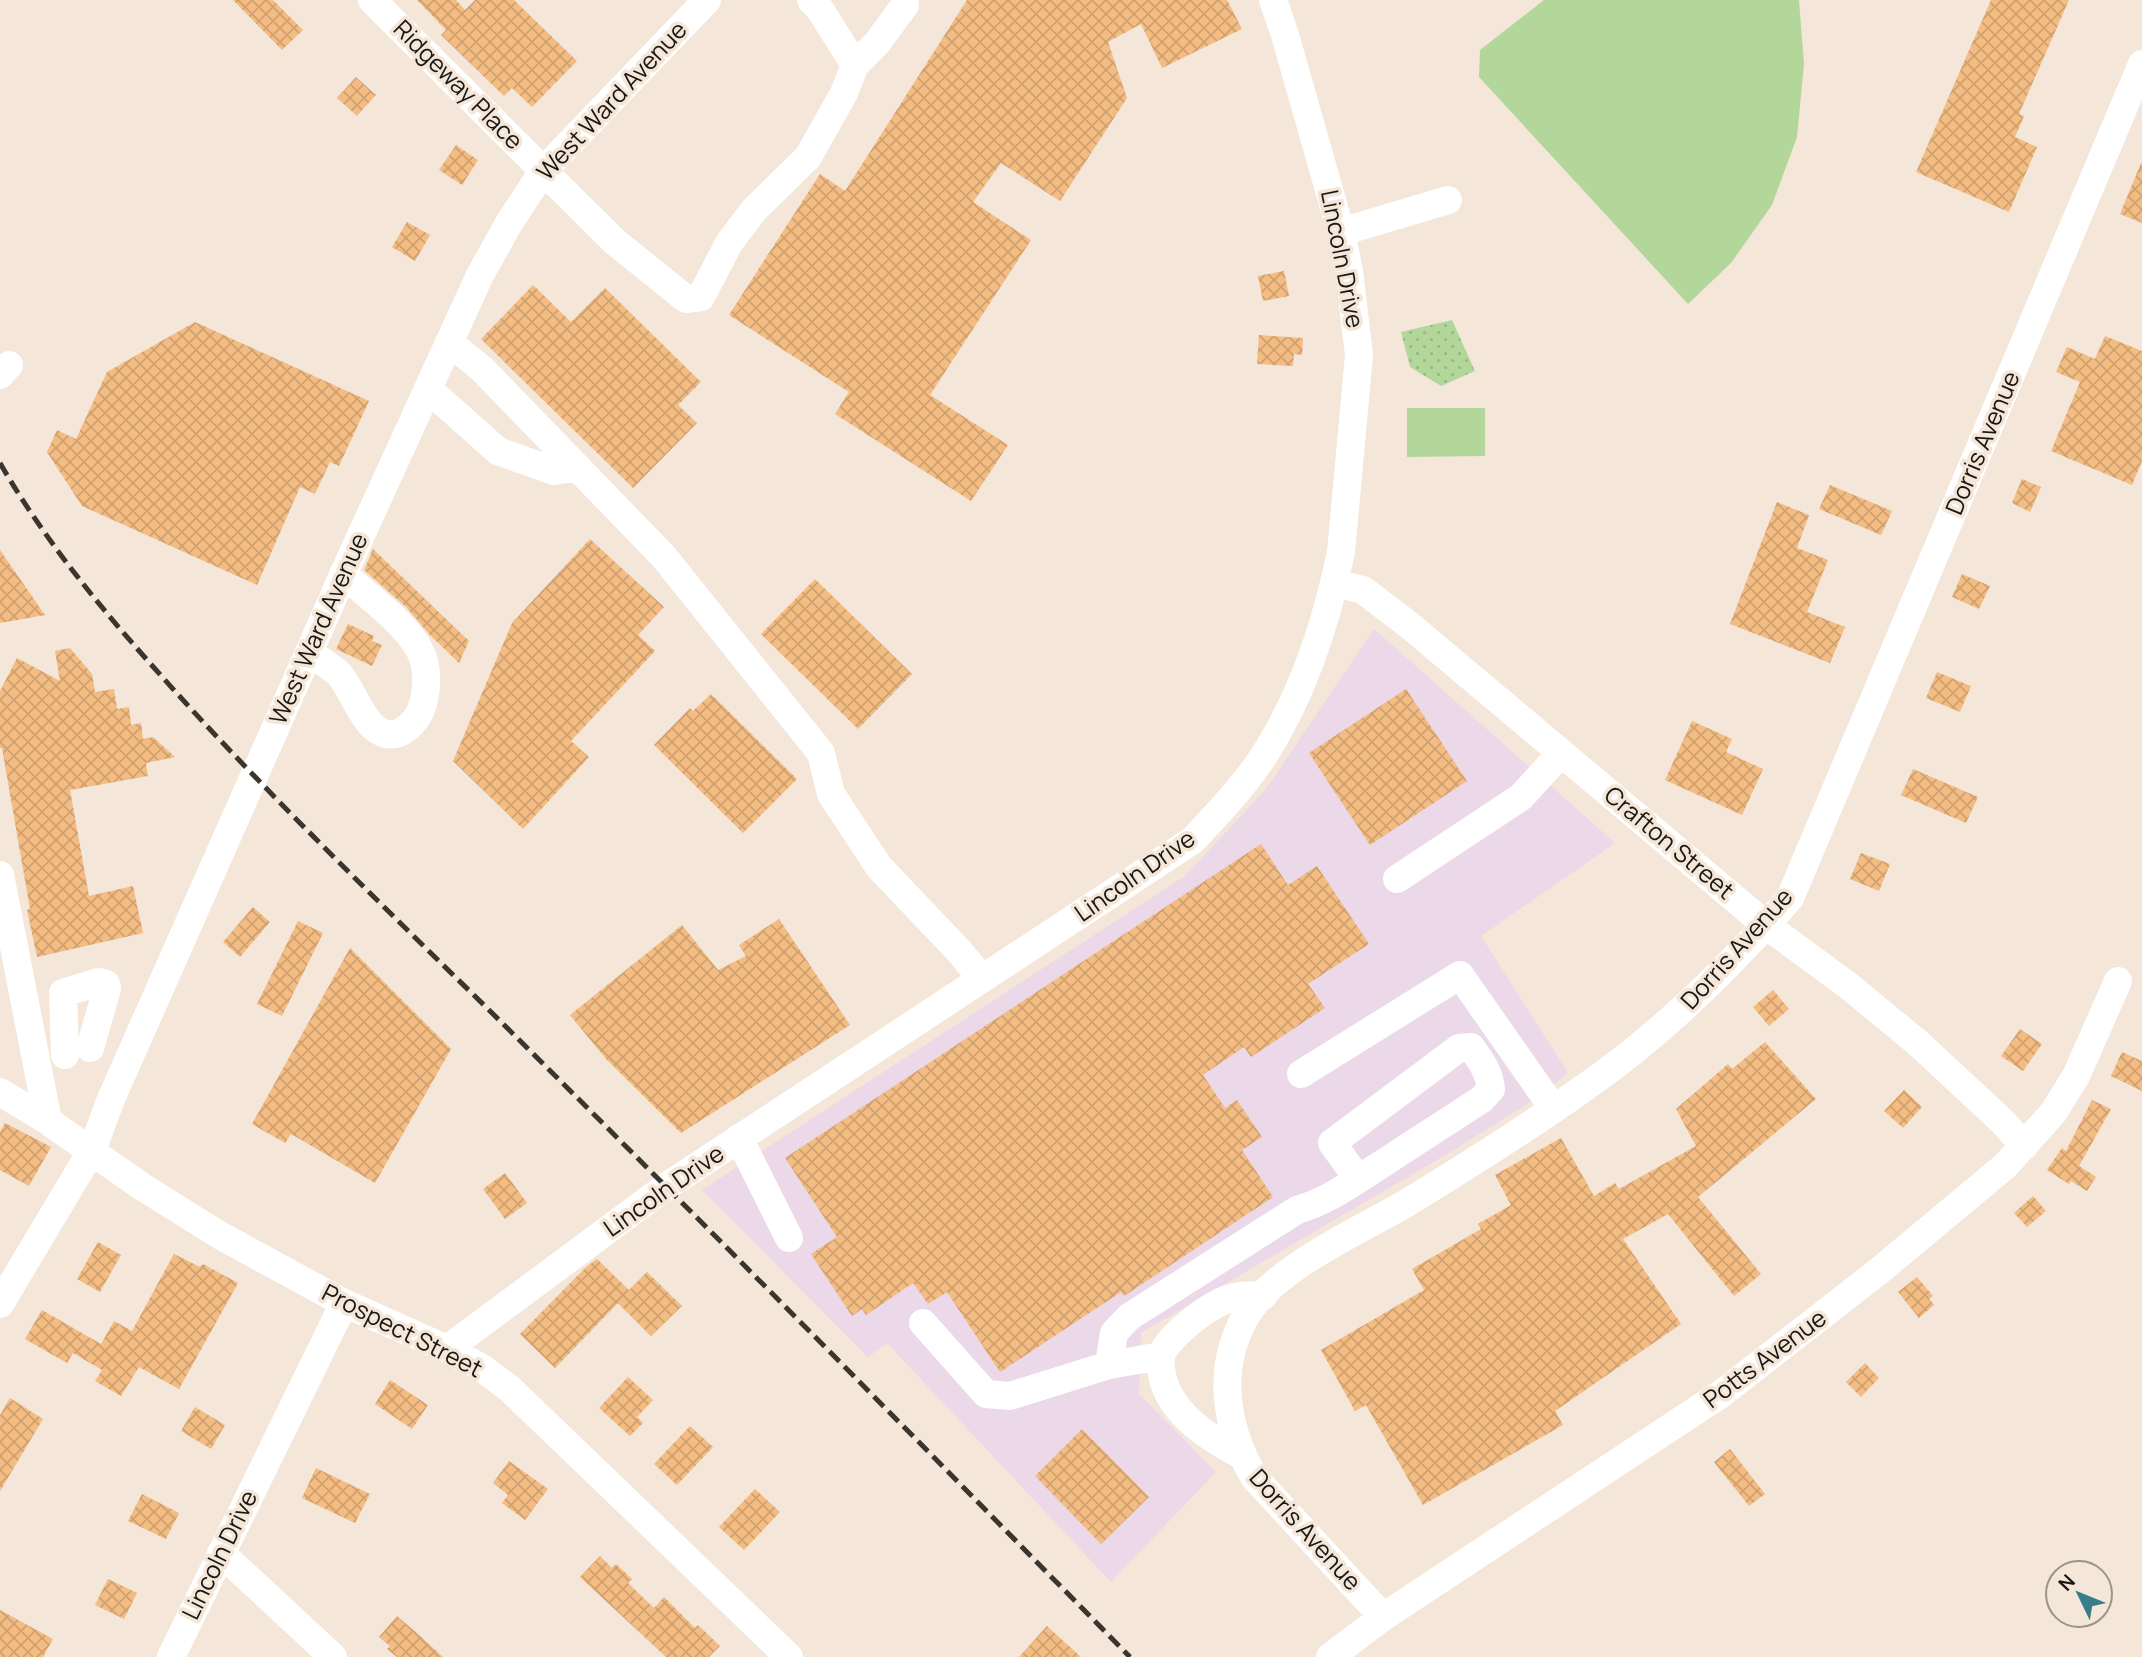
<svg xmlns="http://www.w3.org/2000/svg" width="2142" height="1657" font-family="Manrope,sans-serif">
<defs>
<pattern id="park-dots" width="8" height="8" patternUnits="userSpaceOnUse" patternTransform="scale(1.75)"><rect width="8" height="8" fill="#b3d79a"/><path d="M2 2h.1M6 6h.1" fill="none" stroke="#99b884" stroke-width="1.8" stroke-linecap="round"/></pattern>
<pattern id="building-cross-hatch" width="8" height="8" patternUnits="userSpaceOnUse" patternTransform="scale(1.75)"><rect width="8" height="8" fill="#f3bc82"/><path d="M0 0l8 8M0 8l8-8" fill="none" stroke="#d0a16f"/></pattern>
</defs>
<rect width="100%" height="100%" fill="#f4e6d9"/>
<path fill="#ebd8e8" d="M1374,629L1615,843L1481,936L1568,1073L1526,1105L1442,1157L1141,1333L1139,1394L1216,1472L1111,1582L887,1343L868,1357L702,1190L1185,876L1266,789Z"/>
<path fill="url(#park-dots)" d="M1452,320L1475,371L1441,386L1410,367L1401,332Z"/>
<path fill="#b3d79a" d="M1544,0H1799L1804,64L1797,137L1772,205L1731,263L1688,304L1479,77L1480,50Z
M1407,408H1485V456L1407,457Z"/>
<path fill="url(#building-cross-hatch)" d="M233,0H273L303,30L282,50Z
M417,0H456L465,10L475,0H514L577,61L532,107L512,88L504,96L441,35L446,30Z
M967,0H1227L1242,29L1162,68L1141,24L1108,42L1127,98L1060,201L1001,163L973,202L1031,240L930,395L1008,445L971,501L835,414L849,392L729,315L820,174L845,191Z
M1991,0H2069L2019,114L2024,116L2015,137L2037,147L2009,212L1916,172Z
M356,77L376,95L357,116L337,98Z
M456,145L478,160L462,185L439,170Z
M2141,163H2142V223L2120,214Z
M407,222L430,235L415,261L392,247Z
M1284,271L1289,296L1263,301L1258,276Z
M533,285L571,322L605,288L701,382L678,405L697,423L633,488L481,339Z
M195,322L369,401L339,466L330,462L315,494L300,487L257,585L82,506L47,452L57,430L76,439L107,372Z
M1259,335L1303,338L1302,355L1294,354L1293,366L1257,364Z
M2105,336L2142,351V461L2132,485L2051,451L2080,382L2056,372L2067,347L2095,359Z
M2022,479L2041,487L2030,512L2012,503Z
M1830,485L1892,511L1881,535L1819,509Z
M1777,502L1809,515L1797,548L1828,560L1807,612L1845,627L1830,663L1730,624Z
M590,539L664,607L638,635L655,651L571,741L589,757L523,829L453,761L512,623Z
M373,549L469,641L459,663L430,635L406,607L364,570Z
M0,550L45,615L0,623Z
M1962,574L1990,586L1979,609L1952,597Z
M815,579L912,674L858,729L761,634Z
M348,624L374,636L372,641L382,645L372,666L336,649Z
M70,648L92,674L95,692L114,689L117,709L129,707L131,725L141,723L143,739L153,737L175,757L146,763L148,776L70,790L89,896L133,886L143,933L37,957L27,910L30,909L2,748H0V691L17,658L60,681L55,651Z
M1937,672L1971,686L1960,712L1926,698Z
M1406,689L1467,781L1370,845L1309,753Z
M711,694L797,779L743,833L654,745L690,708L693,711Z
M1692,721L1732,739L1726,752L1763,769L1742,815L1665,780Z
M1913,769L1978,797L1966,823L1901,795Z
M1261,844L1288,885L1317,866L1369,944L1308,984L1325,1008L1251,1057L1244,1047L1203,1075L1225,1108L1237,1100L1262,1137L1242,1150L1273,1197L1124,1296L1121,1292L1000,1372L947,1292L928,1304L913,1283L866,1315L862,1309L852,1316L811,1254L837,1237L785,1158Z
M1861,853L1890,864L1879,891L1850,879Z
M253,907L270,922L240,957L223,942Z
M779,919L850,1025L681,1133L606,1059L570,1015L682,925L718,970L746,956L739,945Z
M298,921L323,933L282,1016L257,1004Z
M350,948L451,1049L375,1183L291,1134L285,1143L252,1124Z
M1773,990L1789,1009L1769,1026L1753,1007Z
M2020,1029L2042,1044L2023,1071L2001,1056Z
M1765,1042L1816,1099L1698,1197L1761,1274L1734,1296L1668,1214L1623,1239L1681,1324L1555,1411L1563,1425L1423,1505L1366,1405L1355,1411L1321,1350L1424,1290L1412,1269L1481,1229L1478,1224L1511,1205L1495,1175L1561,1138L1594,1196L1615,1183L1619,1189L1696,1146L1676,1109L1728,1064L1732,1069Z
M2122,1052L2142,1061V1091L2111,1076Z
M1904,1090L1922,1107L1903,1128L1884,1111Z
M2092,1100L2111,1109L2079,1166L2096,1177L2087,1191L2071,1181L2069,1184L2047,1170L2062,1148L2066,1151Z
M5,1123L51,1147L29,1186L0,1170V1132Z
M505,1173L527,1203L505,1219L483,1189Z
M2033,1196L2046,1211L2027,1227L2014,1213Z
M98,1242L121,1255L100,1292L77,1279Z
M174,1254L200,1267L203,1264L238,1283L179,1389L139,1367L121,1396L95,1381L102,1370L73,1353L67,1363L25,1339L42,1310L101,1344L114,1321L132,1331Z
M597,1259L629,1290L647,1272L682,1306L651,1336L618,1303L555,1368L520,1334L586,1267Z
M1917,1277L1933,1296L1929,1299L1934,1305L1919,1318L1898,1292Z
M1865,1363L1879,1378L1861,1397L1846,1382Z
M628,1377L653,1400L637,1417L643,1423L630,1436L599,1408Z
M390,1380L428,1405L412,1429L375,1404Z
M10,1398L43,1419L0,1491V1415Z
M195,1407L225,1425L211,1449L181,1431Z
M690,1426L713,1447L677,1485L654,1464Z
M1082,1429L1149,1497L1101,1544L1035,1476Z
M1730,1449L1765,1494L1749,1506L1714,1462Z
M509,1461L548,1489L525,1520L502,1503L508,1495L493,1483Z
M316,1468L370,1494L355,1523L302,1498Z
M755,1489L780,1512L744,1550L719,1527Z
M142,1494L179,1513L166,1539L128,1521Z
M600,1556L612,1568L616,1564L632,1579L628,1583L654,1608L664,1597L695,1628L698,1625L720,1646L709,1657H666L580,1577Z
M108,1579L137,1593L124,1619L95,1605Z
M0,1610L53,1639L43,1657H0Z
M397,1616L418,1634L443,1657H397L387,1649L390,1646L379,1637Z
M1047,1626L1081,1657H1019Z"/>
<g fill="none" stroke-linecap="round" stroke-linejoin="round">
<path stroke="#fff" stroke-width="28" d="M372,0L614,241L686,299L701,297L729,243L754,210L808,157L844,93L855,65L819,8L811,0
M855,65L877,43L905,5V0
M1341,232L1448,200
M449,342L482,369L664,557L821,753L831,794L879,867L959,951L982,979
M0,375L9,365
M428,389L498,451L554,471L577,467
M1335,583L1363,590L1409,625L1766,925L1850,987L1918,1043L2004,1123L2024,1146
M309,652C318,659 331,666 339,674C353,690 363,726 383,733C395,738 407,730 415,720C428,703 430,668 419,649C405,623 366,594 343,574
M0,875L48,1121
M1397,879L1521,797L1561,753
M65,1055L63,993L99,982L106,984L107,989L90,1048
M1301,1074L1460,975L1553,1108
M0,1092L48,1121L141,1186L221,1236L344,1303L447,1349L482,1368L510,1389L789,1657
M739,1138L789,1238
M0,1304L92,1150L111,1099L352,555L480,275L509,223L543,171L707,0
M923,1323L986,1394L1010,1396L1109,1365L1161,1356
M447,1349L667,1186L1193,840C1219,812 1248,782 1268,749C1305,689 1327,620 1341,552L1359,355L1349,271L1341,232L1285,35L1273,0
M1109,1365L1114,1333L1129,1317L1297,1210C1331,1200 1353,1182 1382,1164C1415,1142 1448,1121 1482,1099L1491,1089C1489,1071 1481,1061 1471,1047L1459,1048L1332,1143L1358,1179
M1241,1455C1207,1437 1164,1410 1161,1367C1161,1363 1160,1359 1161,1356C1164,1344 1188,1323 1198,1316C1220,1300 1235,1293 1263,1296
M221,1553L333,1657
M1383,1617L1254,1477C1225,1427 1216,1367 1246,1316C1276,1265 1365,1229 1415,1198C1472,1163 1529,1127 1584,1088C1662,1034 1727,969 1790,898L2142,64
M171,1657L344,1303
M1330,1657L1383,1617L1721,1394L1879,1271L2005,1166L2053,1113L2076,1076L2118,981"/>
<path stroke="#3a352e" stroke-width="5" stroke-dasharray="14 7" stroke-linecap="butt" d="M0,463C53,555 122,633 193,711C288,814 389,912 490,1011C705,1224 918,1441 1130,1657"/>
</g>
<g text-anchor="middle" stroke-width="7" stroke-linejoin="round" paint-order="stroke">
<g font-size="24" fill="#1a1611" stroke="#f4e6d9">
<text transform="translate(458 85) rotate(45)" y="8">Ridgeway Place</text>
<text transform="translate(612 101) rotate(-47)" y="8">West Ward Avenue</text>
<text transform="translate(1342 259) rotate(79)" y="8">Lincoln Drive</text>
<text transform="translate(1983 443) rotate(-67)" y="8">Dorris Avenue</text>
<text transform="translate(319 629) rotate(-66)" y="8">West Ward Avenue</text>
<text transform="translate(1669 843) rotate(40)" y="8">Crafton Street</text>
<text transform="translate(1135 876) rotate(-35)" y="8">Lincoln Drive</text>
<text transform="translate(1737 949) rotate(-48)" y="8">Dorris Avenue</text>
<text transform="translate(664 1191) rotate(-35)" y="8">Lincoln Drive</text>
<text transform="translate(402 1331) rotate(27)" y="8">Prospect Street</text>
<text transform="translate(1765 1359) rotate(-37)" y="8">Potts Avenue</text>
<text transform="translate(1305 1530) rotate(48)" y="8">Dorris Avenue</text>
<text transform="translate(220 1555) rotate(-64)" y="8">Lincoln Drive</text>
</g>
</g>
<g transform="translate(2079 1594) rotate(313)"><circle r="33" fill="#f4e6d9" stroke="#9d9389" stroke-width="2"/>
<path d="M0-5L12 26L0 18L-12 26Z" fill="#377e88"/>
<text y="-10" font-size="19" font-weight="bold" text-anchor="middle" fill="#1a1611">N</text>
</g>
</svg>
